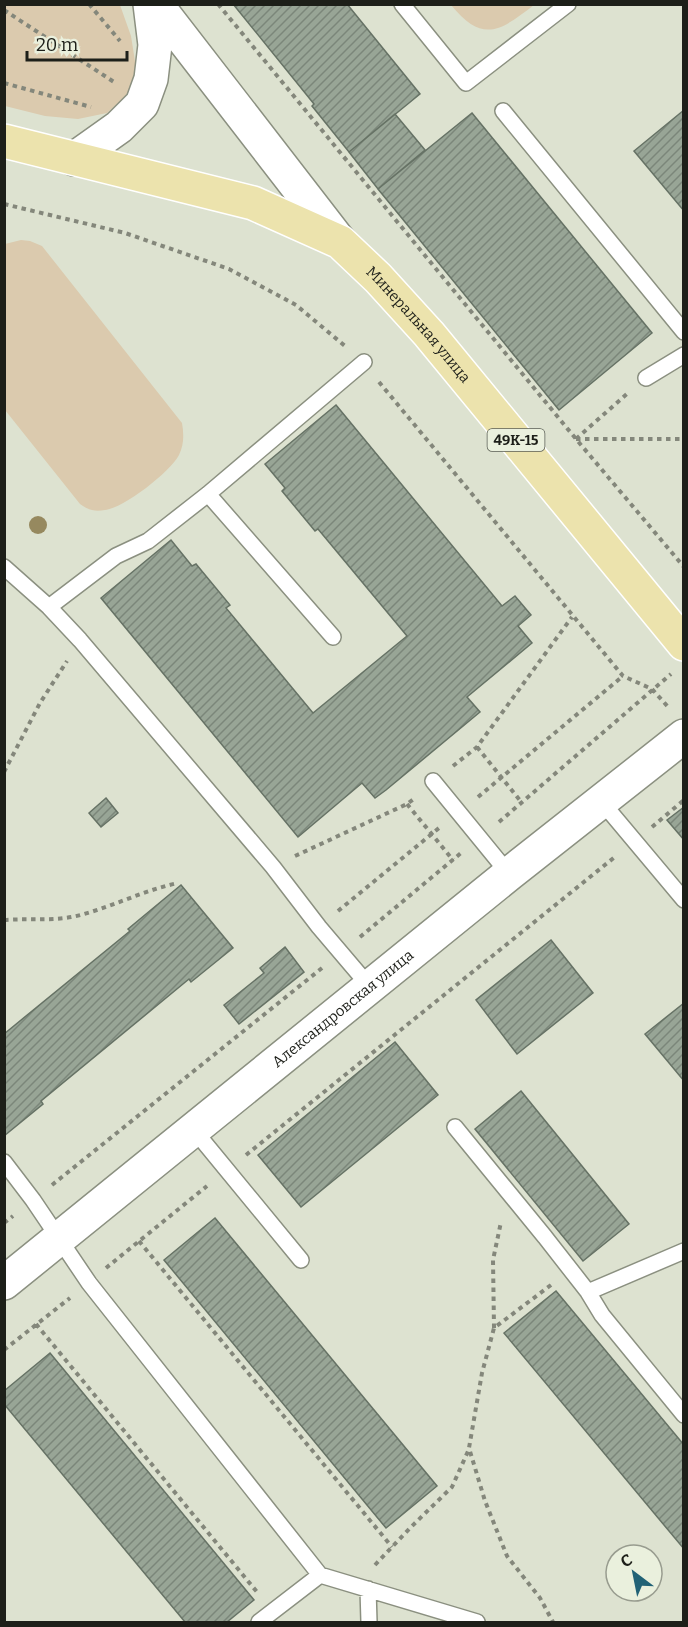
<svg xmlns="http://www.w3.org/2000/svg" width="688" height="1627" font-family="Bitter,serif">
<defs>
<pattern id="building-hatch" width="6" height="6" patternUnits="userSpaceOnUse" patternTransform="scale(1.5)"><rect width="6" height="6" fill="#98a596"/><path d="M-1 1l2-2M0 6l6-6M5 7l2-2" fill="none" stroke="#7b867a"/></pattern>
</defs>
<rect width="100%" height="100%" fill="#dde2d0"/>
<path fill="#dbcaae" d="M5,5H120L131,36L137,74L129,92L118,103L107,113L78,119L45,116L5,106Z
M451,5H534C500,31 483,44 451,5Z
M21,240L30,241L42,246L182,423C184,434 184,445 179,455C170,472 124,508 105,510C95,512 88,510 80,504L5,410V244Z"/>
<path fill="url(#building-hatch)" stroke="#667265" stroke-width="1.5" d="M233,4H347L420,94L349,152L312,106L314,104Z
M684,110V211L634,151Z
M472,113L652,333L559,410L378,189Z
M395,114L425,150L378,189L349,152Z
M336,405L502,606L515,596L531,615L518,626L532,643L467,697L480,712L386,790L375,798L362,783L298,837L101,598L171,540L192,566L196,564L230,605L226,608L313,713L407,636L318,529L315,531L282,491L285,488L265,464Z
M106,798L118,813L101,827L89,813Z
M684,807V840L667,820Z
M181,885L233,948L191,982L189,979L41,1101L43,1104L4,1136V1034L130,931L128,929Z
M551,940L593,993L517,1054L476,1000Z
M285,947L304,972L239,1024L224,1005L264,973L260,968Z
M684,1003V1081L645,1034Z
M395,1042L438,1095L301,1207L258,1155Z
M521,1091L629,1224L583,1261L475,1129Z
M215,1218L437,1486L386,1528L164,1260Z
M556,1291L684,1445V1549L504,1333Z
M50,1353L254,1600L227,1622H185L4,1404V1391Z"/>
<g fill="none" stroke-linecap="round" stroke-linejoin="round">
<g stroke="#8b9080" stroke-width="18">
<path id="service" d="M402,4L466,83L568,4
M503,111L684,332
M646,378L684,355
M208,494L333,637
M4,567L49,607L80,640L273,867L319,927L370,987
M49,607L116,556L148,541L208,494L364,362
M433,781L509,874
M601,801L684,900
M455,1127L545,1237L588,1292L602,1315L684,1415
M194,1130L301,1260
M4,1162L33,1200L89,1283L320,1575
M588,1292L684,1251
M368,1589L369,1622
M259,1622L320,1575L477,1622"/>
</g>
<g stroke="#8b9080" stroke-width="36">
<g id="tertiary">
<path d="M156,4L340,242"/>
<path d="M74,159L119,127L142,104L151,79L155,45L150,4"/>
<path id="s1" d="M4,1283L509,874L684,736"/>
</g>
</g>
<g stroke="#fff" stroke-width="36">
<g id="primary">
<path id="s2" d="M4,141L253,203L340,242L378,278L429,334L684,644"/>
</g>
</g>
<path stroke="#84877b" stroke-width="4" stroke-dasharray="4.5 4.5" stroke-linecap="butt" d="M89,4L120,41
M218,4L576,439L684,567
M4,10L114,82
M4,83L91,107
M4,204L125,233L229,269L296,305L345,346
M379,382L623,676L652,689L669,708
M576,439H684
M576,439L629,392
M477,747L522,803
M453,766L477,747L572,617
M4,772L40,703L67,661
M478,797L623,676
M407,804L453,860
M499,822L671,674
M652,827L684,800
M295,856L407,804L415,798
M338,911L439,828
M4,920C32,918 58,922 84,914C116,905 145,890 178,883
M360,937L461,853
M246,1155L616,856
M52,1185L322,968
M4,1223L13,1216
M139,1241L392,1547
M106,1268L207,1186
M551,1285L494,1328L482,1373L469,1448L485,1501L507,1556L540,1598L553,1622
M36,1324L257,1592
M494,1328L493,1260L501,1222
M4,1350L70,1298
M375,1565L410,1528L452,1487L469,1449
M4,1622H5"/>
<use href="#service" stroke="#fff" stroke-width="15"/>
<use href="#tertiary" stroke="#fff" stroke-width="33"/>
<use href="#primary" stroke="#ece3ad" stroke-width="33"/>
</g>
<circle fill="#96895f" cx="38" cy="525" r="9"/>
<g text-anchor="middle" stroke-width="4.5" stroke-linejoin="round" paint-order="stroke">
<rect fill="#eaf0dd" stroke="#5a5e54" stroke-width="1.5" x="487.5" y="429" width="57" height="22" rx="4.5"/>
<g font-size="14" font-weight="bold" fill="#1d1f19">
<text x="516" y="445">49К-15</text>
</g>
<g font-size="15" fill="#1d1f19" stroke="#eaf0dd">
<text dy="5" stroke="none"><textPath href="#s2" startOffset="466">Минеральная улица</textPath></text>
<text dy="5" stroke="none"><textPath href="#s1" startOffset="436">Александровская улица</textPath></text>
</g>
</g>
<rect width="688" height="1627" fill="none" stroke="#1d1f19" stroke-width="12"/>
<g transform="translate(634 1573) rotate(328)"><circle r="28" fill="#eaf0dd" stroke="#989c8f" stroke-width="1.5"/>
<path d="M0-4.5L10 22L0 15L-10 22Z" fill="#216276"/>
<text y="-9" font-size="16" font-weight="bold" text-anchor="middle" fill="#1d1f19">С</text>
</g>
<path d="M27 51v9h100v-9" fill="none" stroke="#1d1f19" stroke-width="3"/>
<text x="36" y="51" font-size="18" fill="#1d1f19" stroke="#eaf0dd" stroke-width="4.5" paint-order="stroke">20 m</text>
</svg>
